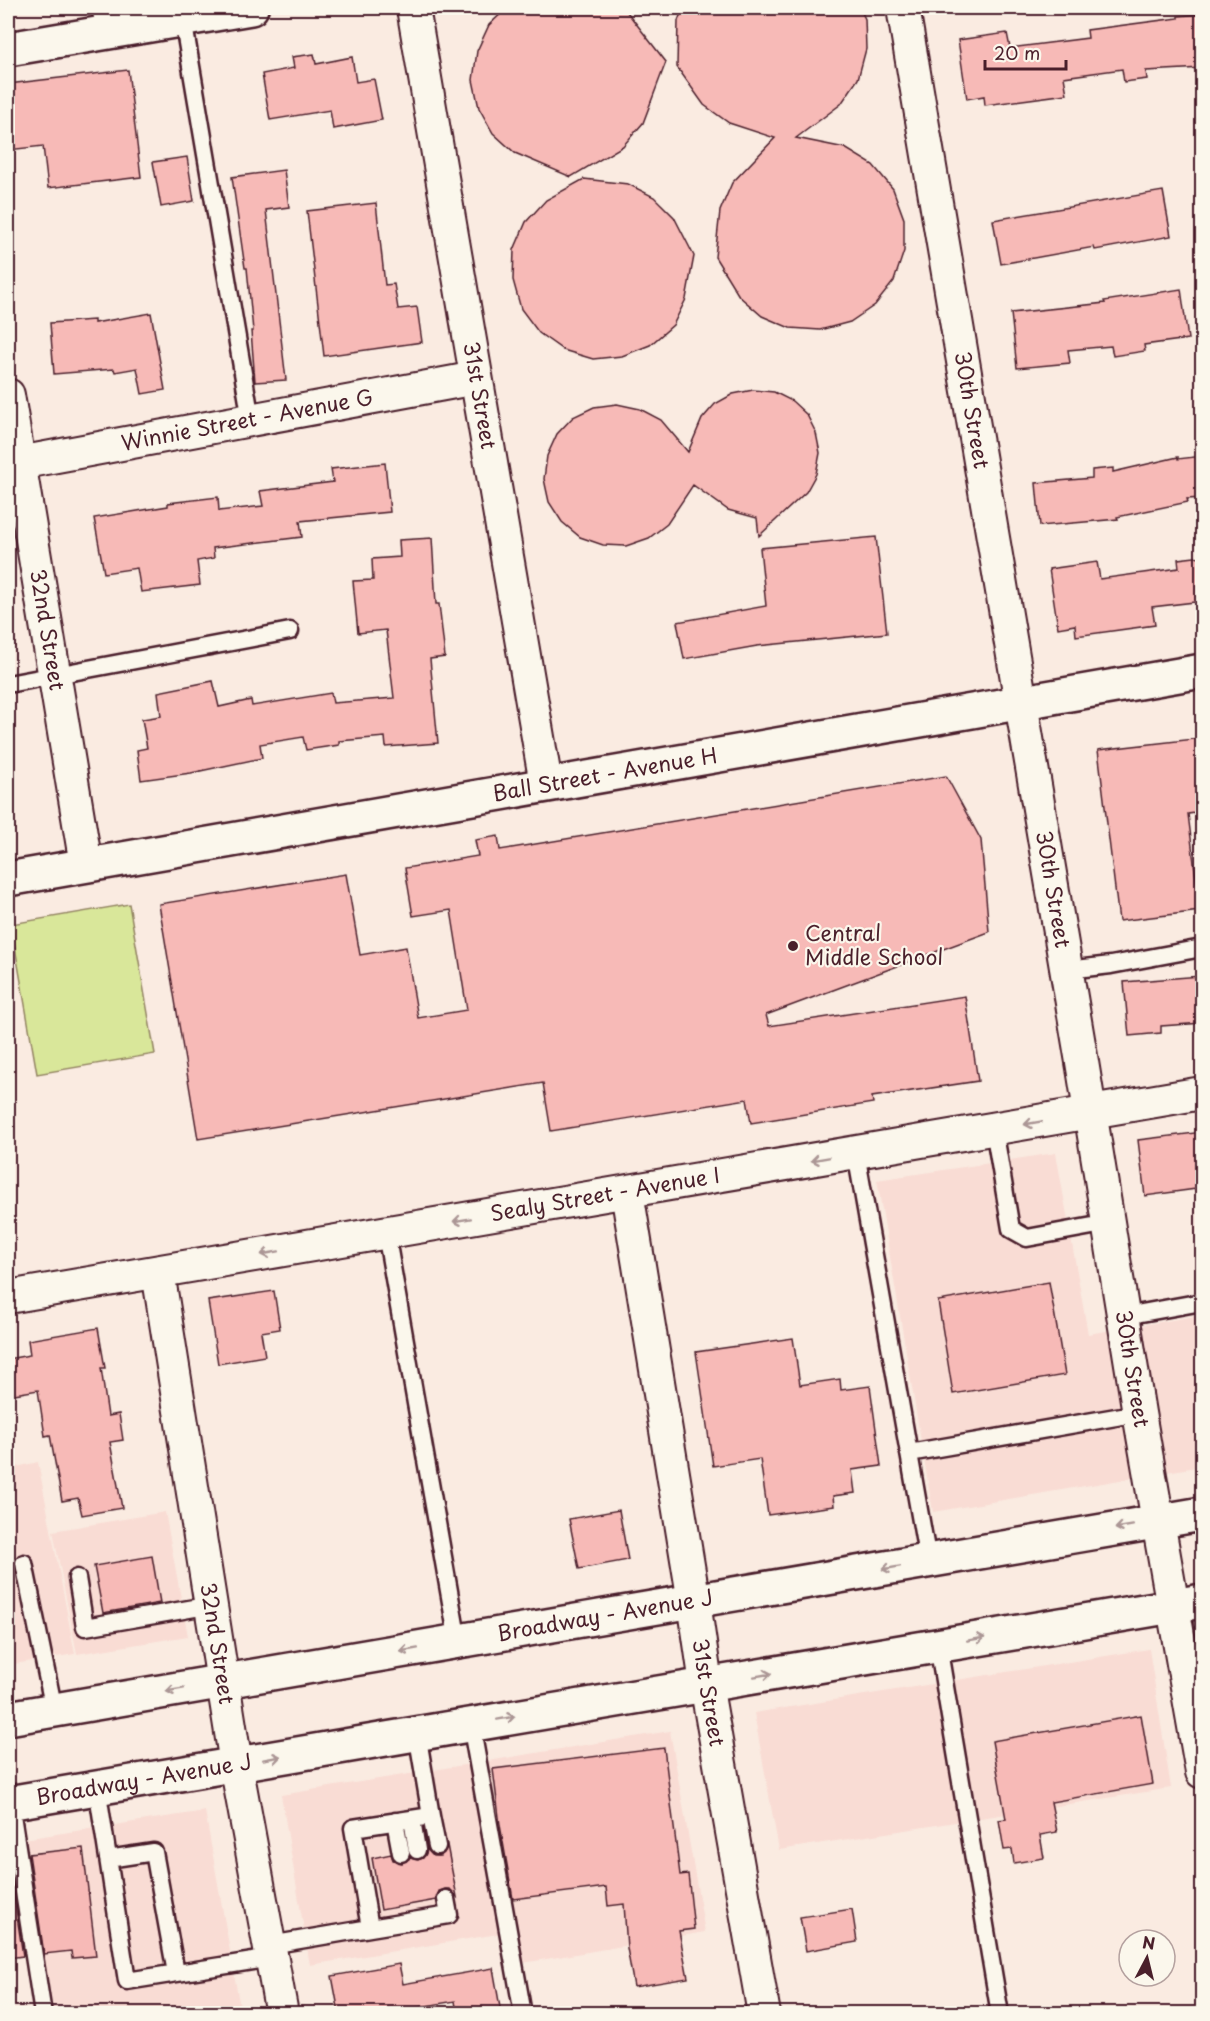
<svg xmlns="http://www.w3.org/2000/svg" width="1210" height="2021" font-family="'Playpen Sans',sans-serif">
<rect width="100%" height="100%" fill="#faebe1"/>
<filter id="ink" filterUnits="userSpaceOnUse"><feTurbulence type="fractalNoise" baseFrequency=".0167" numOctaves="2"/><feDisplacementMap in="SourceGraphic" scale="12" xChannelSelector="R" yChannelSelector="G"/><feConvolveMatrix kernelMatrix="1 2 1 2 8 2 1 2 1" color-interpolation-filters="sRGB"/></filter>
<g filter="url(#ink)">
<path fill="#f9dcd4" d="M1056,1153L1088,1334L1202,1315V1466L933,1512L877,1180Z
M38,1462L75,1654L8,1665V1469Z
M165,1512L188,1636L77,1654L53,1531Z
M1149,1649L1171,1788L779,1850L754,1713Z
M670,1731L705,1932L523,1963L516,1931L310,1965L281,1795Z
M205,1811L241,2013H51L24,1839Z"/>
<path fill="#d9e79a" stroke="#928362" stroke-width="1.5" d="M129,904L155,1054L37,1074L11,924Z"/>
<path fill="#f7bab7" stroke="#4a1f2b" stroke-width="1.5" d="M507,8H624L666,62L643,123L623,146L571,177L515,153L493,133L479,108L473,80L477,51L489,25Z
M683,8H860L865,19L866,49L858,79L841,104L796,138L845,148L873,165L893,189L904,219V251L894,281L875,305L850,322L820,330L790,328L762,316L739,296L715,257L720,211L732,183L775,138L729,123L704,105L677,67L678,21Z
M1203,14V68L1146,71L1147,79L1124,82L1122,69L1064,77L1067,94L985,105L984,96L967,99L958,40L1007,33L1010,48L1088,38L1087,30L1178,18V16Z
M314,54L316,64L352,57L356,82L374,79L382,120L333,129L330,110L270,120L262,74L294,68L292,57Z
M128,70L141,177L48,188L43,146L8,150V84Z
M187,157L194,201L161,207L153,162Z
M284,170L289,207L266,210L286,380L255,382L251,331H253L247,268H245L232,177Z
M584,179L628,184L654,197L674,217L694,256L686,299L673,325L650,345L622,356L593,359L563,350L539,333L521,309L513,280L514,250L526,222L546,200Z
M1163,191L1171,236L1095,250L1094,247L1001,264L993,220Z
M376,203L385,285L394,284L398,309L417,307L422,342L324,356L307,211Z
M1181,289L1188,339L1144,345L1145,351L1113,356L1111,346L1068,350L1070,363L1017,368L1011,313L1105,303L1104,301Z
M151,313L165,390L142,394L137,368L115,372L114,369L54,374L50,323L94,320V323Z
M753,390L774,392L792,401L807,415L816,433L820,453L816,474L806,492L759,536L757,518L728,510L693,485L667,524L649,538L626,546L603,545L580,537L562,522L549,502L544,479L547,456L557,434L573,417L594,407L617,404L640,409L661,420L688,452L702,419L715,404L733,394Z
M1203,456V498L1187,499L1188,502L1117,517L1118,519L1040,526L1036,483L1092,478V470L1113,468V472L1178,457V459Z
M385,463L390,512L300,521L302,537L213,548L214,558L197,561L200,585L141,592L137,568L104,573L94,518L168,506V503L218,497L219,511L263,506L260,491L333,482L331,469Z
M876,537L887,633L757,646L684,659L677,622L766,606L760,548Z
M432,538L436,604H439L445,657L430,659L438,743L386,747L385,737L339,741V745L306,750L303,737L260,744L262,758L191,773L141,780L137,750L147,748L142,719L161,716L158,692L213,681L219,707L251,700L252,706L331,693L333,703L394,698L386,630L358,633L353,581L373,580L372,559L400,557L399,540Z
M1203,556V601L1152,607L1155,625L1076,636L1075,625L1058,628L1049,569L1097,562L1100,579L1179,568L1178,559Z
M1203,738V812L1188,814L1200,911L1119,921L1098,750Z
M946,776L981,840L989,932L766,1015L769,1026L965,996L978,1081L872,1097L873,1103L751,1123L747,1099L551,1131L543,1083L198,1139L159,904L346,874L360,955L406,947L418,1018L467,1010L451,910L413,916L405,868L478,856L475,840L498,836L500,850Z
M1201,976L1203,1023L1161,1026V1033L1129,1036L1124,982Z
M1203,1132V1188L1145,1196L1138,1140Z
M1049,1282L1065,1375L953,1394L938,1301Z
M274,1291L280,1329L261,1332L265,1356L218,1364L208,1301Z
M98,1328L105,1368H101L108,1416L119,1414L123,1440L110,1442L122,1508L82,1515L78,1498L62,1501L50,1435L45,1436L38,1390L8,1395V1359L30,1355L28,1340Z
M793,1338L800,1385L840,1379L841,1390L870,1386L881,1466L852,1470L855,1493L833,1496L834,1506L768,1515L760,1459L713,1466L696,1352Z
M619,1510L628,1560L579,1569L569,1519Z
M152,1556L160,1603L103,1613L94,1566Z
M1141,1715L1153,1784L1051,1802L1057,1832L1040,1835L1044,1858L1014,1863L1012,1849L1004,1850L999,1820L1006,1819L992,1741Z
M664,1748L680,1875L688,1874L694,1929L679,1931L688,1978L634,1987L627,1948L624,1904L608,1906L606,1887L513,1899L500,1825L493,1769Z
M447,1845L457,1897L450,1889H445L439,1891L436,1900L381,1910L372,1858L391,1854L393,1860L402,1863L410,1858L418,1860L423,1858L427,1849L433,1856H440L444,1853Z
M83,1848L96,1956L72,1958L71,1951L44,1954L29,1854Z
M8,1857L23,1956L8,1958Z
M852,1909L857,1942L806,1951L800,1917Z
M399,1964L403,1984L493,1968L501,2013H457L455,2001L384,2013H339L332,1976Z"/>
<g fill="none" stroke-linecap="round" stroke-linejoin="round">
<g stroke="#4a1f2b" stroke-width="21">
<path id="service" d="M100,8L106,33
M183,19L251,420
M8,684L290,631
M1067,970L1111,965L1202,948
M994,1129L1011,1229L1027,1238L1109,1223
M856,1153L928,1561
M386,1233L458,1642
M1125,1316L1202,1302
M909,1453L1139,1413
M24,1563L54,1710
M77,1578L85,1627L212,1605
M938,1645L1000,2014
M471,1724L523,2014
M97,1787L127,1981L272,1958
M10,1802L43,2014
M431,1816L437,1846
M412,1819L417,1850
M395,1821L401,1853
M108,1859L154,1852L176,1973
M370,1928L449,1915L446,1899
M270,1945L370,1928L353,1828L431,1816L417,1733"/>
</g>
<g stroke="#4a1f2b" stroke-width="36">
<g id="minor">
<path id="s1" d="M413,8L546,784"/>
<path id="s2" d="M903,8L1082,1062L1139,1413L1202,1772"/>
<path id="s3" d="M8,395L86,865"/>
<path id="s4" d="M19,463L476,378"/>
<path id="s5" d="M627,1192L694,1602L706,1684L764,2014"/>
<path id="s6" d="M158,1272L236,1764L282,2014"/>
<path id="s7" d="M8,1297L1202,1093"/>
</g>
</g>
<g stroke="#4a1f2b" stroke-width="38">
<g id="tertiary">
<path d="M8,49L251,8"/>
<path id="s8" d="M8,879L1202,671"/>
</g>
</g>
<g stroke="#4a1f2b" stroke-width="38">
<g id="primary">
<path id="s9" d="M8,1718L1202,1514"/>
<path id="s10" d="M8,1803L1202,1601"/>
</g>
</g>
<use href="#service" stroke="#fbf7ec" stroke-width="16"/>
<use href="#minor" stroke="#fbf7ec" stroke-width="32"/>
<use href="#tertiary" stroke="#fbf7ec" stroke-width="33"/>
<use href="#primary" stroke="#fbf7ec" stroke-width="33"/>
</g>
<defs><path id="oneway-shaft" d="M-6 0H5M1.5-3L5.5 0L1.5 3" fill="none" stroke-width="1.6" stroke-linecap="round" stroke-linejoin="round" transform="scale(1.5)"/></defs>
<g stroke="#ab9695">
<use href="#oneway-shaft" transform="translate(1033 1123) rotate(170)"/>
<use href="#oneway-shaft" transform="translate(820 1159) rotate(170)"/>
<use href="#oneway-shaft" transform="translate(462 1220) rotate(170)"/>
<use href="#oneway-shaft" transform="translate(270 1253) rotate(170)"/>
<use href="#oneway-shaft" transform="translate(1124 1527) rotate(170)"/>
<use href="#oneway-shaft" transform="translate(891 1568) rotate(170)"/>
<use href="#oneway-shaft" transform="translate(976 1639) rotate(-10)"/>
<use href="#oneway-shaft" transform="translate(409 1650) rotate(170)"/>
<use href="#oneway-shaft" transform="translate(763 1675) rotate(-10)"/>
<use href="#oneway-shaft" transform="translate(175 1690) rotate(170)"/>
<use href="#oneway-shaft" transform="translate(506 1718) rotate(-10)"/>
<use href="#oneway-shaft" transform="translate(272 1758) rotate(-10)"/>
</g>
</g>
<circle fill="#4a1f2b" stroke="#fbf7ec" stroke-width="2" cx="793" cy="946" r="6"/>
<g text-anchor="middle" stroke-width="4.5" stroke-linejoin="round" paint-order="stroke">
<g font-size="21" fill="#4a1f2b" stroke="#fbf7ec">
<text dy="7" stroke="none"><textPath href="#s1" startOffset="393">31st Street</textPath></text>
<text dy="7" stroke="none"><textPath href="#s2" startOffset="408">30th Street</textPath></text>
<text dy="7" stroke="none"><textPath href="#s4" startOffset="232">Winnie Street - Avenue G</textPath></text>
<text dy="7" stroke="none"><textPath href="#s3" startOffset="238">32nd Street</textPath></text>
<text dy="7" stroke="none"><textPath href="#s8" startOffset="606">Ball Street - Avenue H</textPath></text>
<text dy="7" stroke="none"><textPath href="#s2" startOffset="894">30th Street</textPath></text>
<text dy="7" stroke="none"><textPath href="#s7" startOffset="606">Sealy Street - Avenue I</textPath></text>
<text dy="7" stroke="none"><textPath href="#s2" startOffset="1380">30th Street</textPath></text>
<text dy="7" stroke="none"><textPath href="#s9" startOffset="606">Broadway - Avenue J</textPath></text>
<text dy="7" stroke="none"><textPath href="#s6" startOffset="376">32nd Street</textPath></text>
<text dy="7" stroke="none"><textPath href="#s5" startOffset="507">31st Street</textPath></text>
<text dy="7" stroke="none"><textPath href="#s10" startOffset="138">Broadway - Avenue J</textPath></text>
</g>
<g font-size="21" fill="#4a1f2b" stroke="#fbf7ec" text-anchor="start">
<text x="805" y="941">Central<tspan x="805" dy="24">Middle School</tspan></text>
</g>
</g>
<rect width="1210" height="2021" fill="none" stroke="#fbf7ec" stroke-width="30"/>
<rect x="15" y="15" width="1180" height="1991" fill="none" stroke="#4a1f2b" stroke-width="2" filter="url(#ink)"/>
<g transform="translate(1147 1958) rotate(7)"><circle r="28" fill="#fbf7ec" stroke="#b4a19f" stroke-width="1.5"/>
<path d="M0-4.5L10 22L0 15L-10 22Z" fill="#4a1f2b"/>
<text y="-9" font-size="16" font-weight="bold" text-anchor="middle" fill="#4a1f2b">N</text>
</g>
<path d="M985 60v9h81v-9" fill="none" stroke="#4a1f2b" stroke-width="3"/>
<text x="994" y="60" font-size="18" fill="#4a1f2b" stroke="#fbf7ec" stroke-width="4.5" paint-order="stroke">20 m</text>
</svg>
